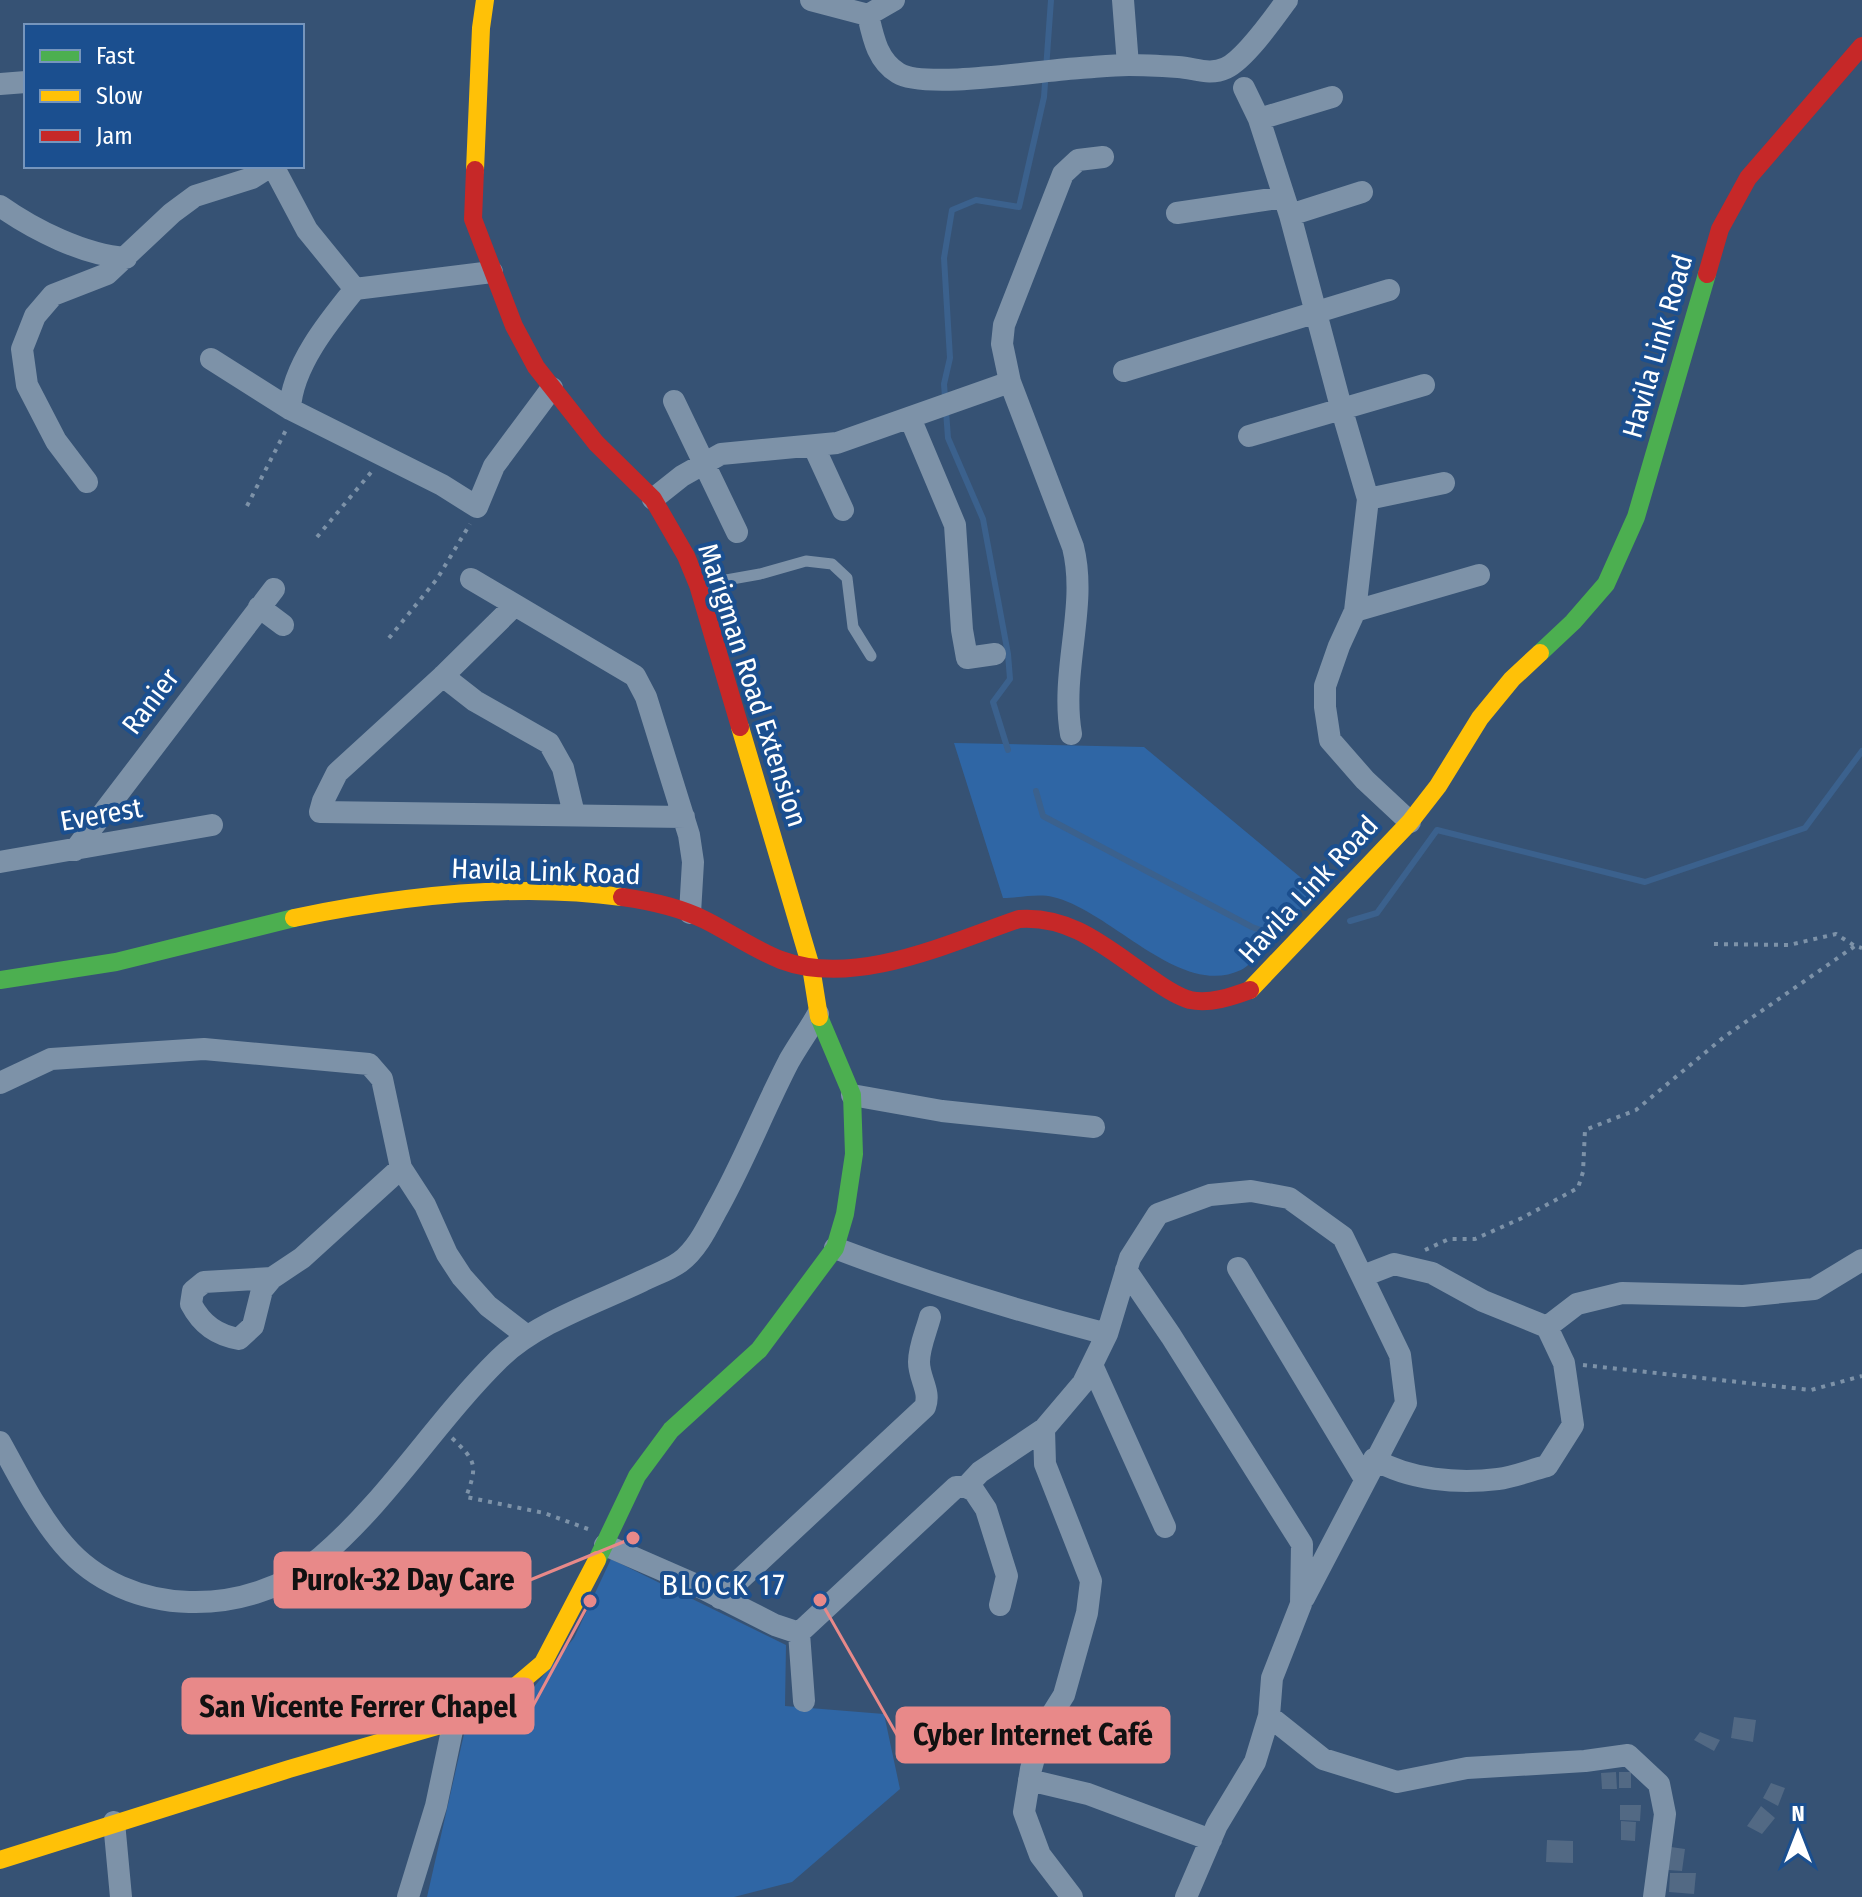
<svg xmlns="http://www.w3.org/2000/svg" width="1862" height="1897" viewBox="0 0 1862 1897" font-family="'Fira Sans Condensed',sans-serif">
  <rect width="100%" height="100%" fill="#365274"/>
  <!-- green -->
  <path fill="#2f66a5" d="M 954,743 L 1144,747 L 1317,891 C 1302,907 1256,963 1241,970 C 1180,999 1112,911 1053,897 C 1038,893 1018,898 1003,898 Z
    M 611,1559 L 786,1645 L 785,1706 L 884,1714 L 900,1789 L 792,1882 L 734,1897 L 427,1897 L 464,1734 L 516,1709 L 574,1638 Z"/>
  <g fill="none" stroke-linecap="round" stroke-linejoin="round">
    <!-- stream -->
    <path stroke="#3b618d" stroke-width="6" d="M 1008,750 L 993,702 L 1010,679 L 1008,654 L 983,519 L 948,438 L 944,384 L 950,358 L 944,258 L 952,210 L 976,200 L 1019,207 L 1044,97 L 1051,0
      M 1036,791 L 1043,816 L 1252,927 L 1274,935
      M 1350,921 L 1377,913 L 1437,830 L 1645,882 L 1805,828 L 1862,751"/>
  </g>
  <!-- building -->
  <path fill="#526984" d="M 1734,1717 L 1756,1720 L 1753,1742 L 1731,1738 Z
    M 1700,1732 L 1720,1740 L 1714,1751 L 1694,1740 Z
    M 1616,1772 L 1617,1789 L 1602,1789 L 1601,1773 Z
    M 1619,1772 L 1631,1772 L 1631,1788 L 1619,1788 Z
    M 1771,1783 L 1785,1788 L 1778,1806 L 1763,1798 Z
    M 1620,1805 L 1641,1805 L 1640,1821 L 1620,1820 Z
    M 1761,1806 L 1775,1818 L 1762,1834 L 1747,1826 Z
    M 1621,1821 L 1636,1822 L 1635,1841 L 1621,1840 Z
    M 1547,1840 L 1573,1841 L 1573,1863 L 1546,1862 Z
    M 1671,1847 L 1685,1849 L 1682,1871 L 1668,1870 Z
    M 1670,1873 L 1696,1873 L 1694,1894 L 1669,1892 Z"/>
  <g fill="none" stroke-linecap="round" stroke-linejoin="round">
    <!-- path -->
    <path stroke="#7d92a8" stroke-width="4" stroke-dasharray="4 6" stroke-linecap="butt" d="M 247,506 L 287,428
      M 317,537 L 373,470
      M 389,638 L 437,579 L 470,524
      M 1714,944 L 1789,945 L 1836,934 L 1855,946 L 1862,948
      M 1425,1250 L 1449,1239 L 1475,1239 L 1522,1218 L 1578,1188 L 1583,1172 L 1585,1130 L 1636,1110 L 1724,1037 L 1855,946
      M 1583,1365 L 1811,1390 L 1862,1376
      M 452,1438 C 476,1461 478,1465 466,1497 L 544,1513 L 588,1529"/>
    <!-- lane -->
    <path stroke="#7d92a8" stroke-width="11" d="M 698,585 L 760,574 L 806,561 L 832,564 L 847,578 L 853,627 L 871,656"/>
    <!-- street -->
    <path stroke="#7d92a8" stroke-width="22" d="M 811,0 L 868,15 L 894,0
      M 1123,0 L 1128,65
      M 868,15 C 873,37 877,60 898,73 C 925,90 1043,70 1080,68 C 1096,67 1113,65 1129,65 C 1145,65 1162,66 1178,67 C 1195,68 1209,76 1226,68 C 1245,59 1274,18 1287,0
      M 0,84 L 26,82
      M 1244,88 L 1259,119 L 1290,215 L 1341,407 L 1368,499 L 1355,611 L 1339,646 L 1325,686 L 1325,707 L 1330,740 L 1365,780 L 1410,822
      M 1259,119 L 1332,97
      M 273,166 L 307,230 L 355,289
      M 0,206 C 34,230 84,255 126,258
      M 1177,213 L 1284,197
      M 1290,215 L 1362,192
      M 211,359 L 290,409 L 442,485 L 477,507 L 494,466 L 552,388
      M 1124,371 L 1389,290
      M 674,401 L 737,532
      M 290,409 C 292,366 329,321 355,289 L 492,272
      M 910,418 L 955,525 L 962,630 L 967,658 L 995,654
      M 1249,436 L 1424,385
      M 814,447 L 843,510
      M 87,482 L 56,441 L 27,385 L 22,349 L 35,316 L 53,295 L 107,274 L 172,213 L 195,196 L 252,178 L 271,166
      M 653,499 L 682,476 L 721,454 L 837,443 L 1010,382
      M 1368,499 L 1444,483
      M 471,579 L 635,676 L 646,697 L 689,835 L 693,862 L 690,913
      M 515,605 L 443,676 L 337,773 L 323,801 L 320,812 L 684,817
      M 259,607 L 283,625
      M 1355,611 L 1479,575
      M 443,676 L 475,701 L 549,743 L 563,768 L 574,814
      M 1071,734 C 1060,671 1088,606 1073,547 L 1010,382 L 1002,344 L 1004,325 L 1063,174 L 1078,160 L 1103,157
      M 75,850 L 274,589
      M 0,862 L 212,825
      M 0,1083 L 51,1059 L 204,1049 L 369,1064 L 382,1079 L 401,1168 L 425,1205 L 447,1254 L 462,1277 L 488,1306 L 527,1336
      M 852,1095 L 942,1111 L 1094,1127
      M 835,1248 C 924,1282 1014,1310 1107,1334 L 1130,1258 L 1158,1214 L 1210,1195 L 1251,1191 L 1289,1198 L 1343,1237 L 1400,1355 L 1406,1403 L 1304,1598
      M 1238,1268 L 1365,1479
      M 1126,1270 L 1171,1336 L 1302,1544 L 1301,1604 L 1272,1678 L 1269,1716 L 1323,1759 L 1397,1782 L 1467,1768 L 1585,1761 L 1628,1755 L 1659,1784 L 1665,1814 L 1654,1897
      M 1363,1276 L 1394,1264 L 1432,1273 L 1483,1301 L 1547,1327
      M 272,1278 L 262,1290 L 253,1326 L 239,1339 C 217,1335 202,1325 191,1304 L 193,1291 L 204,1282 L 272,1278 L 302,1258 L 401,1168
      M 1092,1365 L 1165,1527
      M 0,1442 C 19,1476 38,1515 64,1545 C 127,1619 249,1619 321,1557 C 389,1499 436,1421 499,1359 C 535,1323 596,1303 642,1281 C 654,1275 669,1270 680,1262 C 696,1250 706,1230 715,1213 C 743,1164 763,1111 789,1061 C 798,1045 809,1030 818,1014
      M 1374,1459 C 1409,1480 1458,1484 1498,1479 C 1514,1477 1531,1470 1547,1466 L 1573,1425 L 1564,1363 L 1547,1327 L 1577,1304 L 1622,1293 L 1743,1296 L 1814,1289 L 1862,1260
      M 966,1487 L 980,1472 L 1044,1429
      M 605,1545 L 692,1583 L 775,1625 L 799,1633 L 804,1701
      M 720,1598 L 925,1407 C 931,1391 919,1379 919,1362 C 919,1347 926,1332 930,1317
      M 799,1633 L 956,1487 L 966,1487 L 974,1491 L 986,1509 L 1007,1576 L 1000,1605
      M 1029,1780 L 1088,1794 L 1211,1840
      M 114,1822 L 121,1897
      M 408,1897 L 436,1806 L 454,1721
      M 1072,1897 L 1040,1855 L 1024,1812 L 1031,1769 L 1042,1730 L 1064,1695 L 1087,1613 L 1091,1581 L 1045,1464 L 1044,1429 L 1083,1383 L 1107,1334
      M 1186,1897 L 1217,1825 L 1255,1762 L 1269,1716"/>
    <!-- fast -->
    <path stroke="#4caf50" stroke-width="18" d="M 1540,653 L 1573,622 L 1606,584 L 1636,517 L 1707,274
      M 0,980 L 116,962 L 294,918
      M 597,1560 L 637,1476 L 671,1430 L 759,1350 L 835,1248 L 845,1214 L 854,1154 L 852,1095 L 819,1017"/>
    <!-- slow -->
    <path stroke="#ffc107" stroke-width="18" d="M 475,170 L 481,28 L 485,0
      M 740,727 L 811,967 L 819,1017
      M 294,918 C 400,896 515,882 622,897
      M 1250,990 L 1410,822 L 1438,786 L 1480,718 L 1512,679 L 1540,653
      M 0,1860 L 289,1769 L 454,1721 L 496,1703 L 543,1663 L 597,1560"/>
    <!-- jam -->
    <path stroke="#c62828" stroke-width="18" d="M 475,170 L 473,219 L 514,326 L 536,367 L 596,443 L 653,499 L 686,556 L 698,585 L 740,727
      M 1707,274 L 1720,229 L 1748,178 L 1862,46
      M 622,897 C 651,901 679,907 705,920 C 731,933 755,950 781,960 C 855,988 949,943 1019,919 C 1073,915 1110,951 1152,979 C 1163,987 1176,996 1190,1000 C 1210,1004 1231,997 1250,990"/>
  </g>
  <g text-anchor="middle" stroke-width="8" stroke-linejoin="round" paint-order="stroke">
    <!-- street labels -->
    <g font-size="28" fill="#fff" stroke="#1b4f8f">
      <text transform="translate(1657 346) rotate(-74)" y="10">Havila Link Road</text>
      <text transform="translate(753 685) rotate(72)" y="10">Marigman Road Extension</text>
      <text transform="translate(150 701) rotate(-53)" y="10">Ranier</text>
      <text transform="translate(101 814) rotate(-10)" y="10">Everest</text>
      <text transform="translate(546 871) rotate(2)" y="10">Havila Link Road</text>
      <text transform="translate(1308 889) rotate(-47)" y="10">Havila Link Road</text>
    </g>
    <!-- neighbourhood labels -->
    <g font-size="30" letter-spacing="2" fill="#fff" stroke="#1b4f8f">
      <text x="724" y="1595">BLOCK 17</text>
    </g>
  </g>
  <!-- callouts -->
  <path fill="none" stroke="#e88989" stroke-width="3" d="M633 1538L530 1580M590 1601L533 1706M820 1600L897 1735"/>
  <g fill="#e88989" stroke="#1b4f8f" stroke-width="3">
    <circle cx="633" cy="1538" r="8"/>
    <circle cx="590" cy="1601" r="8"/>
    <circle cx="820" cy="1600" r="8"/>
  </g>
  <g fill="#e88989" stroke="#e88989" stroke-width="3">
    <rect x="275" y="1553" width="255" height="54" rx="8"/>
    <rect x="183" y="1679" width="350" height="54" rx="8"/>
    <rect x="897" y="1708" width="272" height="54" rx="8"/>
  </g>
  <g font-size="30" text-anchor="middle" font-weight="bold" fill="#111">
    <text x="403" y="1590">Purok-32 Day Care</text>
    <text x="358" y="1717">San Vicente Ferrer Chapel</text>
    <text x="1033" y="1745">Cyber Internet Café</text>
  </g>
  <!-- legend -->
  <rect x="24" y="24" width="280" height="144" fill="#1b4f8f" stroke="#7695bc" stroke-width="2"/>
  <rect x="40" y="50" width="40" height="12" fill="#4caf50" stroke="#7695bc" stroke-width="2"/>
  <text x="96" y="64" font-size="24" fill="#ffffff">Fast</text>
  <rect x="40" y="90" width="40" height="12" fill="#ffc107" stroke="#7695bc" stroke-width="2"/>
  <text x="96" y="104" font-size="24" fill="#ffffff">Slow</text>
  <rect x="40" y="130" width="40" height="12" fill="#c62828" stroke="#7695bc" stroke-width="2"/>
  <text x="96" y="144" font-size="24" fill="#ffffff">Jam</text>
  <!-- north arrow -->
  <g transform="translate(1798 1833)" stroke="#1b4f8f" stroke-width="6" paint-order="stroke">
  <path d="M0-6L14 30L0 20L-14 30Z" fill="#ffffff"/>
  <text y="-12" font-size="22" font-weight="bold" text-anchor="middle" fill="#ffffff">N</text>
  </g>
</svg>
